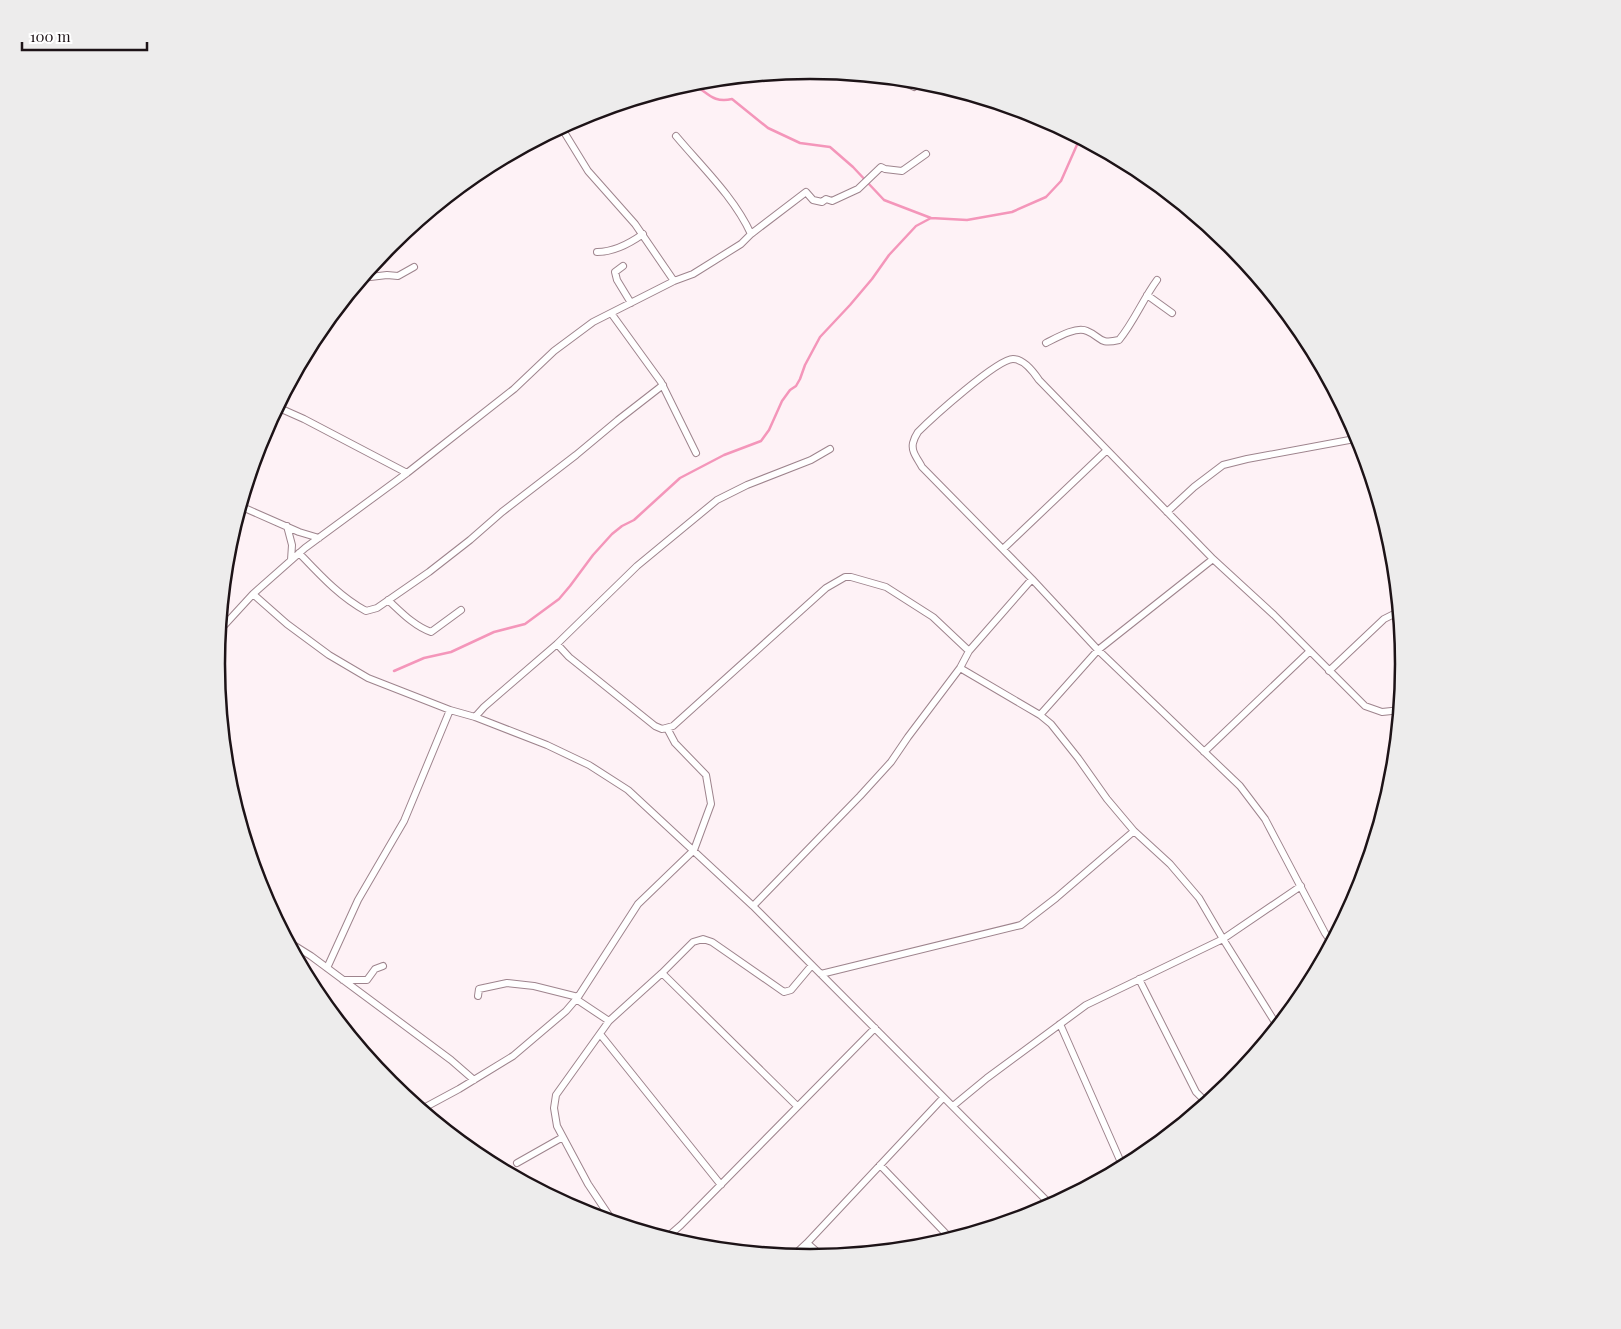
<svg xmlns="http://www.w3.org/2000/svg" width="1621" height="1329" viewBox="0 0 1621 1329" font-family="'Playfair Display',serif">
  <rect width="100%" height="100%" fill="#fef2f6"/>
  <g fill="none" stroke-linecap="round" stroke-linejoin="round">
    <!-- stream -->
    <path stroke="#f496ba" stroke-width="2.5" d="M 690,83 C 707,90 711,104 732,99 L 768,128 L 800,143 L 830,147 L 853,167 L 884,200 L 931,218 L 967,220 L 1012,212 L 1046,197 L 1061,181 L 1080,138
      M 394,671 L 424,658 L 451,652 L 494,632 L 525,624 L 559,599 L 570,586 L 593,555 L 612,534 L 622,526 L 634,520 L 680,478 L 724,455 L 761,441 L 769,430 L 782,401 L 790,390 L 796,386 L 800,379 L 805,365 L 820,337 L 850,305 L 872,279 L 889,255 L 916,226 L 931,218"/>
    <!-- river -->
    <path stroke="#f496ba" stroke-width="15" d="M 1140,170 L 1144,173"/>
    <defs>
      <path id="street" d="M 897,79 L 914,87
        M 561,127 L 588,171 L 635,224 L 674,281
        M 676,136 C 702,167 734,197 751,234
        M 597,252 C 614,252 629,244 643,234
        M 623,266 L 615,272 L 617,280 L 631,303
        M 362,278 L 387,275 L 398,276 L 414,267
        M 1147,295 L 1172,313
        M 611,313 L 661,382 L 696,453
        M 1046,343 C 1056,338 1076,326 1087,331 C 1102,337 1098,345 1119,340 C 1134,322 1143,299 1157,280
        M 277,407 L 304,419 L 407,473
        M 240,506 L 299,532 L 319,538
        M 1167,512 L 1194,487 L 1223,465 L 1247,459 L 1360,438
        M 287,526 L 292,545 L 291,560
        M 1003,549 L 1107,450
        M 299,553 C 320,575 340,597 366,611 L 377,608 L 429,572 L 470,540 L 502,512 L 576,455 L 618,420 L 663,385
        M 253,594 L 287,624 L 329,655 L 368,678 L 450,710 L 475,717 L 547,745 L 589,765 L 628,790 L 753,906 L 1052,1206
        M 388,600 C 401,612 414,626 431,632 L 461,610
        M 219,631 L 253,594 L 305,548 L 407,473 L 514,389 L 554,351 L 593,322 L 674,281 L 693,274 L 741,244 L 751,234 L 806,192 L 813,200 L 822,202 L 826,199 L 832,201 L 858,189 L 881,167 L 885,169 L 902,171 L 926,154
        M 557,644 L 569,657 L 655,726 L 662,729 L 673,726 L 826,588 L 845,577 L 851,577 L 886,587 L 933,617 L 969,651 L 1032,579
        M 960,668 L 1040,715 L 1051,724 L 1078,758 L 1107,799 L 1134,831 L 1170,864 L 1199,898 L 1223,939 L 1278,1027
        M 1329,671 L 1384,619 L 1400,611
        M 1040,715 L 1098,650 L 1213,559
        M 475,717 L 484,707 L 557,644 L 637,566 L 717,500 L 747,485 L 811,460 L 830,449
        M 1204,752 L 1310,651
        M 753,906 L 860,796 L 891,762 L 908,737 L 960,668 L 969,651
        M 287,941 L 311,956 L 451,1060 L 474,1080
        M 1332,943 L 1325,933 L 1265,819 L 1240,786 L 1098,650 L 1032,579 L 922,467 C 918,459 911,452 913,443 C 914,439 916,435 918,432 C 931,419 997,359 1013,359 C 1024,359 1033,371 1039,380 L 1213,559 L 1274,615 L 1365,706 L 1382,712 L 1401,710
        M 327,968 L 358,900 L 404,821 L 450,710
        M 662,973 L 797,1106
        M 821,974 L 1021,925 L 1056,898 L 1134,831
        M 1139,979 L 1196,1092 L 1202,1098 L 1211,1101
        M 343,980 L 367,980 L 375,969 L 383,966
        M 478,996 L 479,989 L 507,983 L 534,986 L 578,997
        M 576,999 L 609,1021
        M 1275,1023 L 1288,1015
        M 1060,1024 L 1123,1167 L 1125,1167
        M 600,1034 L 721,1185
        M 953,1106 L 987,1078 L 1086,1005 L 1223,939 L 1301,886
        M 420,1110 L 459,1089 L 513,1056 L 566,1011 L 578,997 L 638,904 L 694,850 L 711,804 L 706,775 L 675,743 L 667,728
        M 517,1163 L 563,1137
        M 880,1165 L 952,1240
        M 614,1223 L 588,1184 L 557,1126 L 554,1108 L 556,1095 L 609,1021 L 662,973 L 693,942 L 703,939 L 712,942 L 784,992 L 791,990 L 812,965
        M 665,1239 L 681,1225 L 875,1028
        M 807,1243 L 824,1258
        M 792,1257 L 807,1243 L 943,1098"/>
    </defs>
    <!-- street casing -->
    <use href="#street" stroke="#9e848d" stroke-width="8"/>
    <!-- street -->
    <use href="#street" stroke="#fff" stroke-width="6"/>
  </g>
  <!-- crop -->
  <path d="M0 0H1621V1329H0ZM225 664a585 585 0 1 1 1170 0a585 585 0 1 1-1170 0Z" fill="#edecec" fill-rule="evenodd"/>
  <path fill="none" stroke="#1d1317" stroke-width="2.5" d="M225 664a585 585 0 1 1 1170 0a585 585 0 1 1-1170 0Z"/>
  <!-- scale -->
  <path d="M22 42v8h125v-8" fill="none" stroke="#1d1317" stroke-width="2.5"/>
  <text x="30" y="42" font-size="15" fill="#1d1317" stroke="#ffffff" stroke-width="4" paint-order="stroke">100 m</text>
</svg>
